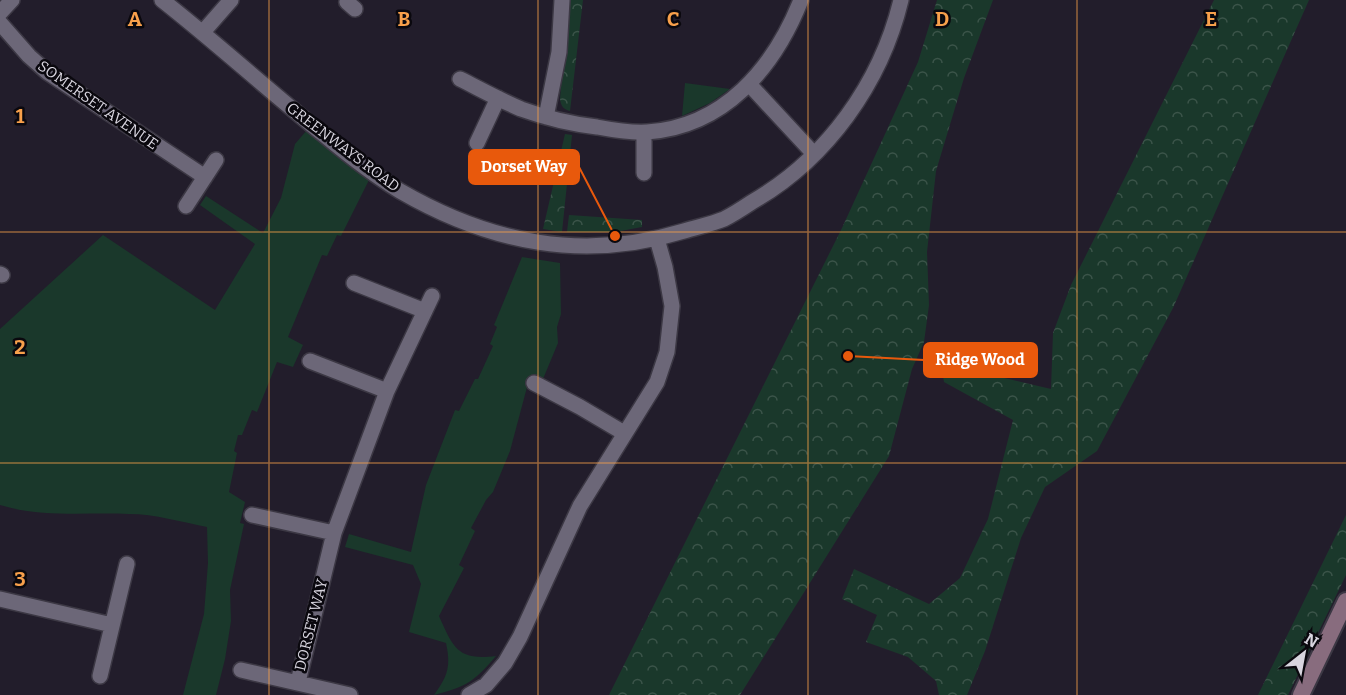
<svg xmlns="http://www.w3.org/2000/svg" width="1346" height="695" viewBox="0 0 1346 695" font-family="Bitter,serif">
  <defs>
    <pattern id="forest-crowns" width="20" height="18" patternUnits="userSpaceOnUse" patternTransform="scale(1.5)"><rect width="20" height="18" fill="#1a382b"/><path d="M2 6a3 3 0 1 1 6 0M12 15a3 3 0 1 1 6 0" fill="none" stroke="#3b5449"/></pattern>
  </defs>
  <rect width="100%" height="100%" fill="#221d2b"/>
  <!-- grass -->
  <path fill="#1a382b" d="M 685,83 L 730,89 L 710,103 L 682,116 Z
    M 307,130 L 345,162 L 370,178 L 341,236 L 337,235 L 327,256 L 322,255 L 288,337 L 303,345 L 293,367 L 277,362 L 257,412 L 252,410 L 242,435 L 238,435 L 234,451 L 237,453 L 229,492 L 245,502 L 240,523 L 244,524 L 230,590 L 231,621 L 225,659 L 216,695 L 183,695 L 204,614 L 208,563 L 207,527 C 181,522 155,514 129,514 C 86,512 42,518 0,505 L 0,329 L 103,235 L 215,310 L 255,244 L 200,205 L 206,196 L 263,233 L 281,198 L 295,144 Z
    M 522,257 L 560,263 L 561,314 L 557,327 L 558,343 L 543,379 L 530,376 L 510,451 L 493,492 L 486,500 L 471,528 L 475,531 L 459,565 L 464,568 L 439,616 C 453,647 457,661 496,656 C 475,681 466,687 434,695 C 448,676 451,666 446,643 L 409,632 L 421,584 L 413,565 L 345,547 L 349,534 L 411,552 L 426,485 L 455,410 L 459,411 L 475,379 L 478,379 L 493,346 L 490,344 L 497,327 L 494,325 Z"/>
  <!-- forest -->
  <path fill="url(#forest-crowns)" d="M 568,0 L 583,0 L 570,111 C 563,109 561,106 560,99 Z
    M 937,0 L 993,0 L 964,78 L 936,171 L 927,252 L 929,305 L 924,342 L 912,369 L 889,456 L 740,695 L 609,695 L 842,228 L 918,62 Z
    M 1214,0 L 1309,0 L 1173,308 L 1097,451 L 1045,487 L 1021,538 L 985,651 L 967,695 L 939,695 L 936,681 L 908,657 L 866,642 L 877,615 L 842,599 L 854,569 L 929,604 L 960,578 L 988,519 L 1013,420 L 944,382 L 941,363 L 1051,389 L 1053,333 L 1071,285 Z
    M 565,134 L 572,135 L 562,232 L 543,229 Z
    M 569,215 L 642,220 L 642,227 L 615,232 L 567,232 Z
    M 1346,515 L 1346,575 L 1288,695 L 1258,695 Z"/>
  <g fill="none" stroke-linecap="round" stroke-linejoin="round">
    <defs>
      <path id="minor" d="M 162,0 C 218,44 269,91 324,135 C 348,155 373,175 400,191 C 490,243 583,262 684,231 C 697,227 712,224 724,219 C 734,214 743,208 752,202 C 827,159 881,83 901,0
        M 348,0 L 347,2 L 355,9
        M 0,13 L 12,0
        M 0,23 L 29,56 L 47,72 L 205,177
        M 203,32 L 231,0
        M 460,79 C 480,89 500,100 521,109 C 546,118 571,124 597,127 C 613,130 631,133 647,132 C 724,127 774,68 801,0
        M 749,84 L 814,154
        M 546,117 L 559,52 L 562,0
        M 477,143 L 498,98
        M 644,173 L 644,133
        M 186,206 L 216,160
        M 0,274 L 2,275
        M 354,283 L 425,311
        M 310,361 L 387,391
        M 534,383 L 580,407 L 624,433
        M 252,515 L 334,533
        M 0,599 L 112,625
        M 241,670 L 350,695
        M 100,676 L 127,564
        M 298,682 L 334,533 L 387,391 L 432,296
        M 469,695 L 486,685 L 505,663 L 520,637 L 580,506 L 657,382 L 667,352 L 672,306 L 665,267 L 657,239"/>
      <path id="secondary" d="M 1301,695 L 1346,601"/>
    </defs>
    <!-- minor casing -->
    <use href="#minor" stroke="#3c3844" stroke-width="18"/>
    <!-- secondary casing -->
    <use href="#secondary" stroke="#3c3844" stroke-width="20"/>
    <!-- minor -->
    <use href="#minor" stroke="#6c6778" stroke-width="15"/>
    <!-- secondary -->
    <use href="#secondary" stroke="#886c7e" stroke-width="16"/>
  </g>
  <!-- grid -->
  <path fill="none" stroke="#f8a04b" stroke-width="1.5" stroke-opacity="0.55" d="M 269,0 L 269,695M 538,0 L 538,695M 808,0 L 808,695M 1077,0 L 1077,695M 0,232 L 1346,232M 0,463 L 1346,463"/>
  <g text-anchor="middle" stroke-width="5" stroke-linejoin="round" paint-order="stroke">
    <!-- street labels -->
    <g font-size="15" fill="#d8d5df" stroke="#0a080e">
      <text transform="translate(98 105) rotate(35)" y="5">SOMERSET AVENUE</text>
      <text transform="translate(343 147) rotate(37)" y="5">GREENWAYS ROAD</text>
      <text transform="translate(311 625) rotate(-76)" y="5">DORSET WAY</text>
    </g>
  </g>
  <g font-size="20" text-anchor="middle" font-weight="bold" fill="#f8a04b" stroke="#0a080e" stroke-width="5" stroke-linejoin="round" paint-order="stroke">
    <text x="135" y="26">A</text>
    <text x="404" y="26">B</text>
    <text x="673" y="26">C</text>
    <text x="942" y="26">D</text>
    <text x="1211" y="26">E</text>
    <text x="20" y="123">1</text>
    <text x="20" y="354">2</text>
    <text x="20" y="586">3</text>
  </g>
  <!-- callouts -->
  <path fill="none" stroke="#e8590c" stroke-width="2" d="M615 236L579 167M848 356L924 360"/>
  <g fill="#e8590c" stroke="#0a080e" stroke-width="2">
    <circle cx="615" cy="236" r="6"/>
    <circle cx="848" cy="356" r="6"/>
  </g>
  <g fill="#e8590c" stroke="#e8590c" stroke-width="2">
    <rect x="469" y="150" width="110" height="34" rx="6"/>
    <rect x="924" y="343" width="113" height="34" rx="6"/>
  </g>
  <g font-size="16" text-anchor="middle" font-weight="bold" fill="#fff">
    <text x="524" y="172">Dorset Way</text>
    <text x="980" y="365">Ridge Wood</text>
  </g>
  <!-- north arrow -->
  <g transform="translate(1304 653) rotate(31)" stroke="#0a080e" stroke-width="4.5" paint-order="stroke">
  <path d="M0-4.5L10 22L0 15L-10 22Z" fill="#d8d5df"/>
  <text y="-9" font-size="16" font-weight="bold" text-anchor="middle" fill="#d8d5df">N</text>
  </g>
</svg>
